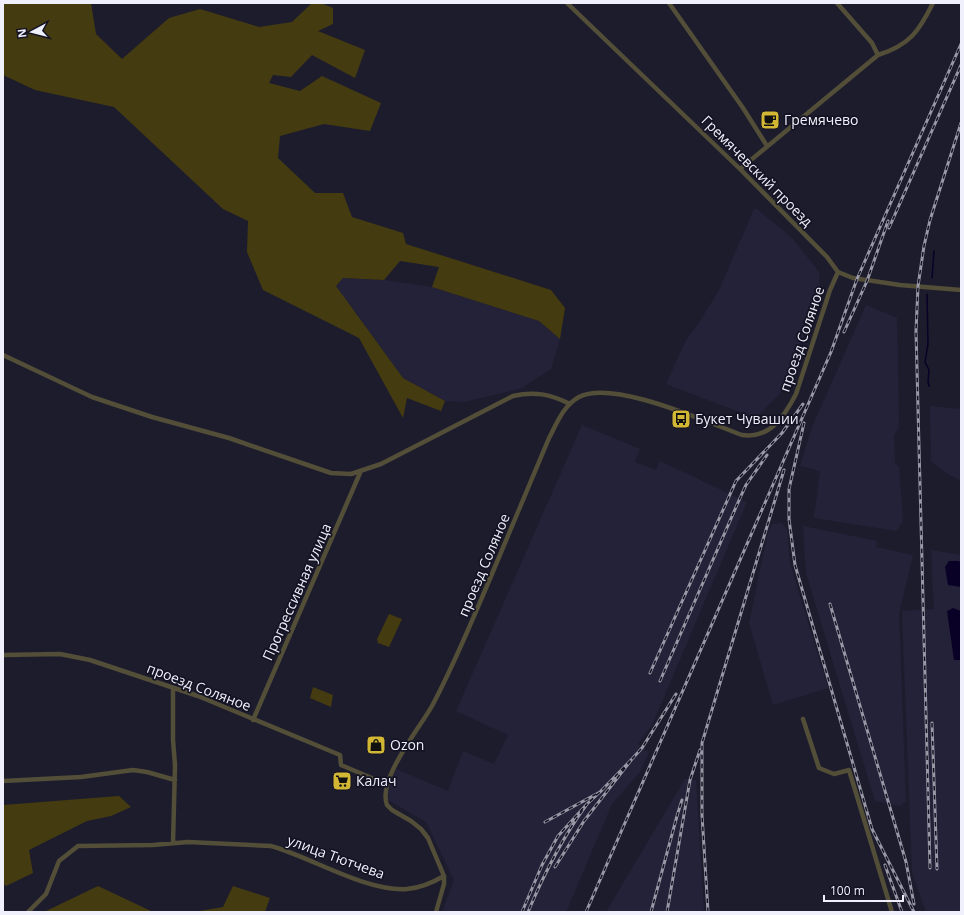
<svg xmlns="http://www.w3.org/2000/svg" width="964" height="915" viewBox="0 0 964 915" font-family="'Open Sans',sans-serif">
  <rect width="100%" height="100%" fill="#1d1c2d"/>
  <!-- built -->
  <path fill="#242239" d="M 754,209 L 757,209 L 792,238 L 819,272 L 820,297 L 779,395 L 755,418 L 666,384 L 686,340 L 697,326 L 719,290 Z
    M 343,278 L 384,280 L 432,287 L 539,321 L 560,339 L 551,369 L 522,388 L 464,402 L 445,401 L 403,378 L 336,286 Z
    M 866,305 L 897,318 L 899,427 L 894,435 L 895,463 L 899,467 L 903,520 L 897,531 L 814,518 L 820,471 L 800,466 L 812,427 Z
    M 930,406 L 961,409 L 961,481 L 946,473 L 931,461 Z
    M 582,425 L 640,449 L 635,462 L 656,470 L 660,461 L 747,502 L 652,725 L 638,744 L 649,752 L 640,772 L 612,804 L 566,912 L 442,912 L 454,880 L 426,822 L 388,800 L 389,786 L 396,769 L 448,791 L 463,751 L 494,764 L 508,735 L 456,711 Z
    M 782,523 L 787,530 L 790,563 L 828,688 L 773,705 L 749,623 L 768,532 L 772,524 Z
    M 803,526 L 877,541 L 876,547 L 913,555 L 899,614 L 906,801 L 900,806 L 875,801 L 806,573 Z
    M 931,550 L 961,555 L 961,912 L 926,912 L 912,873 L 902,611 L 934,609 Z
    M 685,779 L 696,780 L 704,912 L 606,912 Z"/>
  <!-- green -->
  <path fill="#453b10" d="M 3,3 L 91,3 L 96,34 L 122,59 L 169,18 L 200,9 L 259,27 L 292,22 L 312,3 L 321,3 L 333,8 L 333,24 L 318,31 L 365,50 L 355,78 L 312,55 L 291,77 L 273,75 L 269,83 L 300,91 L 322,76 L 381,103 L 370,131 L 324,124 L 280,136 L 278,158 L 315,193 L 343,193 L 352,217 L 403,233 L 406,244 L 551,290 L 565,308 L 560,339 L 539,321 L 432,287 L 439,267 L 400,261 L 384,280 L 343,278 L 336,286 L 403,378 L 445,401 L 441,411 L 407,398 L 403,418 L 359,338 L 263,290 L 247,252 L 248,221 L 223,209 L 114,107 L 35,90 L 3,75 Z
    M 389,614 L 402,619 L 389,647 L 378,643 L 377,639 Z
    M 313,687 L 333,695 L 331,707 L 310,698 Z
    M 119,796 L 131,807 L 111,816 L 87,821 L 29,850 L 33,873 L 6,886 L 3,883 L 3,805 Z
    M 98,886 L 153,912 L 44,912 Z
    M 233,886 L 270,898 L 265,912 L 194,912 L 223,907 Z"/>
  <!-- water -->
  <path fill="#090126" d="M 949,561 L 959,561 L 961,563 L 961,587 L 948,585 L 945,567 Z
    M 953,608 L 961,611 L 961,660 L 954,660 L 947,611 Z"/>
  <g fill="none" stroke-linecap="round" stroke-linejoin="round">
    <!-- stream -->
    <path stroke="#090126" stroke-width="1.5" d="M 932,278 L 934,251
      M 927,294 L 928,344 L 925,362 L 929,370 L 928,382 L 929,386"/>
    <!-- minor -->
    <path stroke="#534e38" stroke-width="4.5" d="M 567,3 L 740,169 L 827,257 L 838,272 L 853,278 L 900,285 L 961,290
      M 669,3 L 743,108 L 767,146
      M 837,3 L 872,43 L 878,55
      M 740,169 L 878,55 C 910,45 919,31 933,3
      M 3,355 L 92,397 L 152,417 L 229,438 L 331,473 L 351,474 L 381,464 L 513,396 C 534,391 550,394 570,404
      M 3,655 L 60,654 L 90,660 L 198,696 L 340,755 L 341,765 L 386,784
      M 803,719 L 819,768 L 834,774 L 849,770 L 892,912
      M 253,720 L 360,473
      M 3,781 L 81,777 L 133,770 L 147,772 L 175,780
      M 173,843 L 175,765 L 173,740 L 173,688
      M 28,912 L 46,894 L 59,861 L 78,846 L 153,845 L 188,842 L 271,846 C 311,857 366,892 407,889 C 421,888 432,883 444,876
      M 436,912 L 444,884 L 444,876 L 428,838 L 421,829 L 411,821 L 392,810 L 387,805 C 377,780 419,729 432,706 C 454,665 471,623 489,581 C 509,533 529,486 549,438 C 557,423 563,406 579,397 C 613,379 706,422 742,435 C 770,439 784,417 796,394 L 830,290 L 838,272"/>
    <defs>
      <path id="rail" d="M 889,228 L 961,65
        M 844,332 L 867,281 L 888,221
        M 804,423 L 789,489 L 789,519 L 795,565 L 872,829 L 914,912
        M 830,604 L 906,862 L 914,904
        M 650,673 L 736,481 L 782,433 L 803,404
        M 660,681 L 740,498 L 746,485 L 767,455
        M 932,723 L 937,869
        M 632,759 L 642,748 L 676,694
        M 545,822 L 600,792 L 587,804
        M 885,865 L 902,912
        M 555,867 L 584,821 L 632,759 L 600,792
        M 930,868 L 916,331 L 918,286 L 924,246 L 930,220 L 961,123
        M 522,912 L 542,865 L 558,836 L 587,804 C 562,838 544,874 528,912
        M 586,912 L 831,352 L 857,279 L 961,44
        M 651,912 L 677,816 L 682,800
        M 667,912 L 690,780 L 700,750
        M 708,912 L 702,815 L 702,743 L 784,470"/>
    </defs>
    <!-- rail casing -->
    <use href="#rail" stroke="#9898a6" stroke-width="3"/>
    <!-- rail -->
    <use href="#rail" stroke="#141323" stroke-width="1.5" stroke-dasharray="4.5" stroke-linecap="butt"/>
  </g>
  <!-- icons -->
  <defs>
    <symbol id="cafe-square" viewBox="-11 -11 22 22"><rect x="-9" y="-9" width="18" height="18" rx="4" fill="#d2b735" stroke="#141323"/><path d="M-5.5-4.5H6V0H3Q3 3.5 0 3.5H-2.5Q-5.5 3.5-5.5 0ZM3-3.2v2h1.7v-2ZM-6 4.5H4V6H-6Z" fill="#111"/></symbol>
    <symbol id="bus-square" viewBox="-11 -11 22 22"><rect x="-9" y="-9" width="18" height="18" rx="4" fill="#d2b735" stroke="#141323"/><path d="M-5-6H5V4H4V6H2V4H-2V6H-4V4H-5ZM-3.5-4V0h7V-4ZM-3.5 1.2v1.5H-2V1.2ZM2 1.2v1.5H3.5V1.2Z" fill="#111"/></symbol>
    <symbol id="shop-square" viewBox="-11 -11 22 22"><rect x="-9" y="-9" width="18" height="18" rx="4" fill="#d2b735" stroke="#141323"/><path d="M-5-2.5h2.3a2.7 3.5 0 0 1 5.4 0H5L5.5 6h-11ZM-1.5-2.5h3a1.5 2.3 0 0 0-3 0Z" fill="#111"/></symbol>
    <symbol id="supermarket-square" viewBox="-11 -11 22 22"><rect x="-9" y="-9" width="18" height="18" rx="4" fill="#d2b735" stroke="#141323"/><path d="M-6-5.5h2.5l.6 2H6L4.5 2H-2.5L-4.4-4H-6ZM-1.5 3.2a1.3 1.3 0 1 0 .1 0ZM3 3.2a1.3 1.3 0 1 0 .1 0Z" fill="#111"/></symbol>
  </defs>
  <g fill-rule="evenodd">
    <use href="#cafe-square" x="759" y="109" width="22" height="22"/>
    <use href="#bus-square" x="670" y="408" width="22" height="22"/>
    <use href="#shop-square" x="365" y="734" width="22" height="22"/>
    <use href="#supermarket-square" x="331" y="770" width="22" height="22"/>
  </g>
  <g text-anchor="middle" stroke-width="3.5" stroke-linejoin="round" paint-order="stroke">
    <!-- poi labels -->
    <g font-size="14" fill="#f0f0fc" stroke="#141323" text-anchor="start">
      <text x="784" y="125">Гремячево</text>
      <text x="695" y="424">Букет Чувашии</text>
      <text x="390" y="750">Ozon</text>
      <text x="356" y="786">Калач</text>
    </g>
    <!-- street labels -->
    <g font-size="14" fill="#f0f0fc" stroke="#141323">
      <text transform="translate(757 171) rotate(45)" y="5">Гремячевский проезд</text>
      <text transform="translate(802 339) rotate(-71)" y="5">проезд Соляное</text>
      <text transform="translate(484 565) rotate(-67)" y="5">проезд Соляное</text>
      <text transform="translate(297 592) rotate(-66)" y="5">Прогрессивная улица</text>
      <text transform="translate(199 687) rotate(21)" y="5">проезд Соляное</text>
      <text transform="translate(336 857) rotate(20)" y="5">улица Тютчева</text>
    </g>
  </g>
  <!-- border -->
  <rect width="964" height="915" fill="none" stroke="#f0f0fc" stroke-width="8"/>
  <!-- north arrow -->
  <g transform="translate(32 32) rotate(263)" stroke="#141323" stroke-width="3" paint-order="stroke">
  <path d="M0-3L7 15L0 10L-7 15Z" fill="#f0f0fc"/>
  <text y="-6" font-size="11" font-weight="bold" text-anchor="middle" fill="#f0f0fc">N</text>
  </g>
  <!-- scale -->
  <path d="M824 895v6h79v-6" fill="none" stroke="#f0f0fc" stroke-width="2"/>
  <text x="830" y="895" font-size="12" fill="#f0f0fc" stroke="#141323" stroke-width="3" paint-order="stroke">100 m</text>
</svg>
